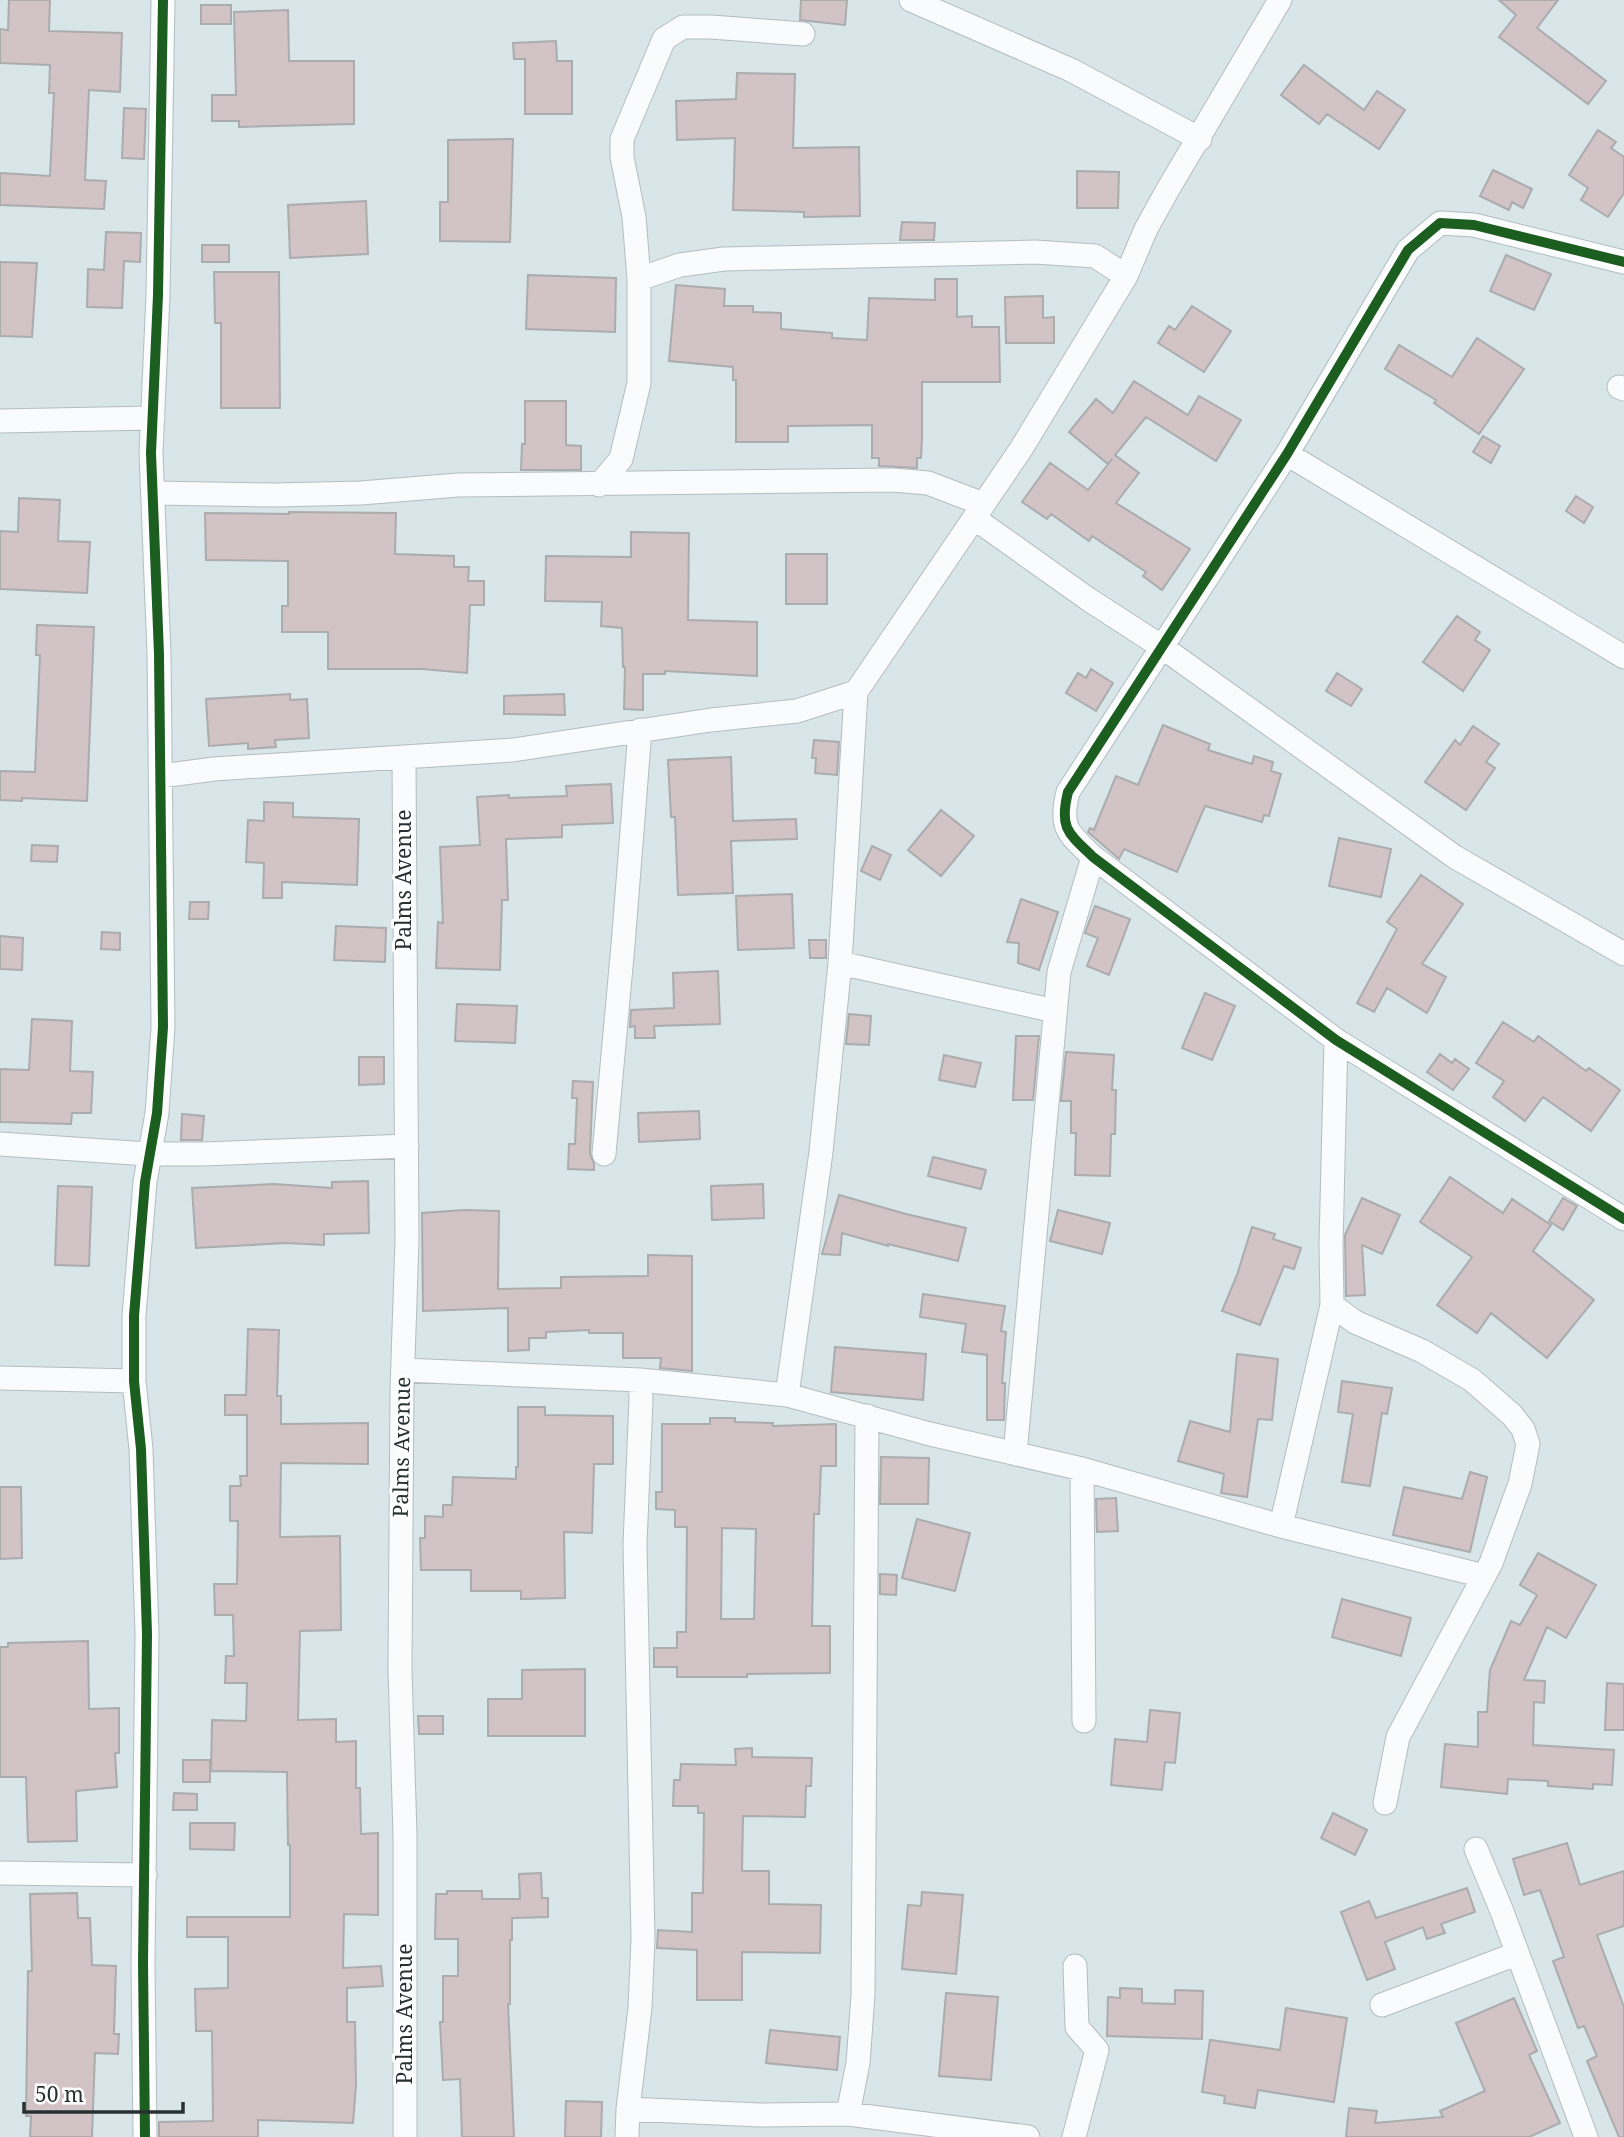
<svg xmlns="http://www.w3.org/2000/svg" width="1624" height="2137" viewBox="0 0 1624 2137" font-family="'Noto Serif',serif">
  <rect width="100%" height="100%" fill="#d8e5e9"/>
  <!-- building -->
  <path fill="#d2c3c6" stroke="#abacae" stroke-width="2" fill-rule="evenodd" d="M 9,0 L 50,0 L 49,31 L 122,33 L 120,92 L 89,90 L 85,180 L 106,181 L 104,209 L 0,205 L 0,173 L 50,176 L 54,93 L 49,93 L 50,65 L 0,63 L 0,29 L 8,30 Z
    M 801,0 L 847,0 L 845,25 L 800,20 Z
    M 1499,0 L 1558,0 L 1537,28 L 1606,81 L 1588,104 L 1499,37 L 1516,15 Z
    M 201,5 L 231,5 L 231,24 L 201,24 Z
    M 288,10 L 289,61 L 354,61 L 354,124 L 239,127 L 239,121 L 212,121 L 212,95 L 236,95 L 234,12 Z
    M 556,41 L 557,61 L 572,61 L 572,114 L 525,114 L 525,59 L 514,59 L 513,43 Z
    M 1304,65 L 1364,110 L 1377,91 L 1405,110 L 1379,149 L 1327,114 L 1319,124 L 1281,95 Z
    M 737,73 L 795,74 L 793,148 L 859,147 L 860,216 L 804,217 L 804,212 L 733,210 L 735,138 L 677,140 L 676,101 L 736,99 Z
    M 124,108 L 146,109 L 144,159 L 122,158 Z
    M 1598,130 L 1616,142 L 1611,148 L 1624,157 L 1624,193 L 1608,217 L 1581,200 L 1588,188 L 1569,175 Z
    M 513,139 L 510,242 L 440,241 L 440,202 L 448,202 L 448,140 Z
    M 1493,170 L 1532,189 L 1523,208 L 1512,202 L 1509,210 L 1480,196 Z
    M 1077,171 L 1119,172 L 1118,208 L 1077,208 Z
    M 366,201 L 368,254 L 290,258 L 288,205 Z
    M 902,222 L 935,223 L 934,240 L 900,240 Z
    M 106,232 L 141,233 L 140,262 L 124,261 L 122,308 L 87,307 L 88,269 L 104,270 Z
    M 202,245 L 229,245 L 229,262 L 202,262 Z
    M 1506,255 L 1551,274 L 1534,310 L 1490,291 Z
    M 0,262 L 37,263 L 32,337 L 0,336 Z
    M 214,272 L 279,272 L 280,408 L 221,408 L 221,323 L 215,323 Z
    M 528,275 L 616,278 L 615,332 L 526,329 Z
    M 935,279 L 957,279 L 957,317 L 972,316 L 972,327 L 999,327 L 1000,382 L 922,382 L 922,438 L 921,458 L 917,458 L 917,468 L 879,466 L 879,458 L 872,458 L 872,425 L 788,426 L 788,442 L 736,442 L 736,380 L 733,380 L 733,367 L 669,361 L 676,285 L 725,289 L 724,306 L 753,306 L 753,312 L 781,313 L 781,329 L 832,333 L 832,338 L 867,340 L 869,298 L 935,300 Z
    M 1043,296 L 1043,318 L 1054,317 L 1054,343 L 1006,343 L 1005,297 Z
    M 1192,306 L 1231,331 L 1204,372 L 1158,343 L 1169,326 L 1175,330 Z
    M 1477,338 L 1524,369 L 1479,434 L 1434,403 L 1436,400 L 1385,369 L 1399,345 L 1452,377 Z
    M 1134,381 L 1188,415 L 1199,396 L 1241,420 L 1216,461 L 1146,417 L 1115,455 L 1139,473 L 1116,503 L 1190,549 L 1162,590 L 1143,576 L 1146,572 L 1092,536 L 1089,541 L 1051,514 L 1047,519 L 1022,502 L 1050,463 L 1088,490 L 1112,459 L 1108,464 L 1069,432 L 1096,399 L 1113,413 Z
    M 525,401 L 566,401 L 566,445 L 581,446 L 581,470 L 521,470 L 522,444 L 525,444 Z
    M 1483,436 L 1500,446 L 1491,463 L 1473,452 Z
    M 1576,496 L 1593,507 L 1584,523 L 1566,511 Z
    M 19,498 L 60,500 L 58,541 L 90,542 L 87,593 L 0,589 L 0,531 L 18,532 Z
    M 289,512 L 396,513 L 395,554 L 454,556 L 454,567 L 469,567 L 468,581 L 484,581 L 484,605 L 470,605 L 467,673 L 422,669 L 328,669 L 328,632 L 282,632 L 282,606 L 288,606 L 288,561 L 206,560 L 205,513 L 289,514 Z
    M 631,532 L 689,533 L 688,620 L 757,622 L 757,676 L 665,671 L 665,674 L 643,674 L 643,710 L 624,709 L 625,667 L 623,667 L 622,628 L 601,626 L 602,602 L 545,601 L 546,556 L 631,557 Z
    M 786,554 L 827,554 L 827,604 L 786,604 Z
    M 1457,616 L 1480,632 L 1475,640 L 1490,650 L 1463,691 L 1423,662 Z
    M 37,625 L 94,627 L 87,801 L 22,798 L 22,801 L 0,800 L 0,771 L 35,772 L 40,655 L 36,655 Z
    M 1091,669 L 1113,683 L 1096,711 L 1066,693 L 1078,673 L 1086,678 Z
    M 1337,673 L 1362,689 L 1351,706 L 1326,691 Z
    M 290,694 L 290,700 L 307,699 L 309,738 L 275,740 L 276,747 L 248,749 L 248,743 L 209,746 L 206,699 Z
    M 564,694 L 565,715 L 504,714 L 504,696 Z
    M 1163,725 L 1210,744 L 1208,750 L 1252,764 L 1254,756 L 1273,762 L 1271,771 L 1281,774 L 1269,816 L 1264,815 L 1262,822 L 1205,806 L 1177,872 L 1124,849 L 1119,859 L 1088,832 L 1090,828 L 1094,830 L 1116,776 L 1138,785 Z
    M 1473,726 L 1499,744 L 1486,762 L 1495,768 L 1466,810 L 1425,782 L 1455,740 L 1460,745 Z
    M 814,740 L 839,742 L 837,775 L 815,773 L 816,758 L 812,758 Z
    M 731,757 L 733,821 L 796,819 L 797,839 L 731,841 L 733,893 L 678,895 L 675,817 L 671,817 L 668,760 Z
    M 611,784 L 613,823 L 562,825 L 562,837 L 506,839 L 508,900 L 502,900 L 500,970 L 436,968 L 438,922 L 443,923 L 440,847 L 480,845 L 477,797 L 509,795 L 509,798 L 567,796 L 566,786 Z
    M 264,802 L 293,803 L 293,817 L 359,819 L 357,885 L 282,882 L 282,898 L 263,898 L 264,863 L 246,862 L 248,820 L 264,821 Z
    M 941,810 L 974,836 L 941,876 L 908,850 Z
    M 1339,838 L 1391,849 L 1381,897 L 1329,886 Z
    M 32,845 L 58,846 L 57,862 L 31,861 Z
    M 872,846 L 891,855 L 880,880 L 861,871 Z
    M 1421,875 L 1463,904 L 1422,964 L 1446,977 L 1427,1013 L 1387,988 L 1374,1012 L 1357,1003 L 1397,929 L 1387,922 Z
    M 792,894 L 794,948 L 738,950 L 736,896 Z
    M 1021,899 L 1058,912 L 1039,970 L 1018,963 L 1019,943 L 1007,942 Z
    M 190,902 L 209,902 L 208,919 L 189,919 Z
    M 1095,906 L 1130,919 L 1109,975 L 1087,966 L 1098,938 L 1085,933 Z
    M 336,926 L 386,928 L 385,962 L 334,960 Z
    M 102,932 L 120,933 L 120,950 L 101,949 Z
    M 0,936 L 23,938 L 22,970 L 0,969 Z
    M 809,940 L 826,940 L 826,958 L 810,958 Z
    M 718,971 L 720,1024 L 654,1026 L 655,1038 L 635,1038 L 635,1026 L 630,1027 L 631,1010 L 674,1008 L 673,973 Z
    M 1205,993 L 1235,1006 L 1212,1060 L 1182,1048 Z
    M 457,1004 L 517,1006 L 515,1043 L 455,1041 Z
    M 849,1014 L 871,1016 L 869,1045 L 846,1044 Z
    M 32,1019 L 72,1021 L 70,1071 L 93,1072 L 91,1113 L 72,1113 L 71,1124 L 0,1122 L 0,1069 L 29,1070 Z
    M 1503,1022 L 1534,1042 L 1538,1036 L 1586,1071 L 1589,1068 L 1620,1090 L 1591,1131 L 1543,1097 L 1525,1121 L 1493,1097 L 1504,1081 L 1476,1063 Z
    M 1016,1036 L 1039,1036 L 1033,1100 L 1013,1100 Z
    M 1066,1052 L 1114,1055 L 1112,1090 L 1116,1090 L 1115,1134 L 1111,1134 L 1110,1176 L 1075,1175 L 1076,1133 L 1071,1133 L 1071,1101 L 1061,1101 Z
    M 1440,1054 L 1452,1063 L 1455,1059 L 1469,1069 L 1453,1090 L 1427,1072 Z
    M 944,1055 L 981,1063 L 975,1087 L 939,1080 Z
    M 359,1057 L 384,1057 L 384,1084 L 359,1085 Z
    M 573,1081 L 593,1082 L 590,1153 L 594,1164 L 594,1170 L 568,1169 L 569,1144 L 575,1144 L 577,1098 L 572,1098 Z
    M 699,1111 L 700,1139 L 639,1142 L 638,1113 Z
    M 182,1114 L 204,1116 L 202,1140 L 181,1140 Z
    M 933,1157 L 986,1170 L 981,1189 L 928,1176 Z
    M 1450,1177 L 1503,1213 L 1512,1199 L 1551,1225 L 1533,1251 L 1594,1300 L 1547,1358 L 1491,1313 L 1477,1333 L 1437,1305 L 1472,1257 L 1420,1222 Z
    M 368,1181 L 369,1233 L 324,1234 L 324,1245 L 286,1243 L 196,1248 L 192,1188 L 274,1184 L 332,1188 L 332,1182 Z
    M 763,1184 L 764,1218 L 712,1220 L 711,1186 Z
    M 58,1186 L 92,1187 L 89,1266 L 55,1265 Z
    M 839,1195 L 906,1214 L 966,1228 L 958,1261 L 888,1244 L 888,1246 L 842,1233 L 840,1255 L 822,1254 Z
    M 1362,1198 L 1400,1215 L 1382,1254 L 1362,1245 L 1365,1295 L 1346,1296 L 1345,1235 Z
    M 1563,1198 L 1577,1206 L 1563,1230 L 1549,1221 Z
    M 464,1210 L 499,1211 L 498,1289 L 561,1288 L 561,1277 L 648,1276 L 648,1255 L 692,1256 L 692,1371 L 660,1368 L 661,1358 L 623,1358 L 623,1333 L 589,1333 L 589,1330 L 546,1332 L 546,1338 L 529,1338 L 529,1350 L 508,1351 L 508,1308 L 423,1311 L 422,1213 Z
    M 1058,1210 L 1110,1223 L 1102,1254 L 1050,1241 Z
    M 1252,1227 L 1275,1234 L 1273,1239 L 1301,1248 L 1294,1269 L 1284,1266 L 1260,1325 L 1222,1311 L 1237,1275 Z
    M 923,1294 L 1005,1306 L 1001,1331 L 1006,1332 L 1002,1383 L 1005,1383 L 1004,1420 L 987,1420 L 987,1355 L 962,1352 L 966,1324 L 920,1317 Z
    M 248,1329 L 279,1330 L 277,1396 L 281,1396 L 281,1424 L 368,1423 L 368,1464 L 281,1463 L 280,1537 L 340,1536 L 341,1630 L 300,1631 L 298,1720 L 336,1719 L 336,1742 L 356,1741 L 356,1788 L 360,1788 L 361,1834 L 378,1833 L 378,1915 L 344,1914 L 343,1968 L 381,1966 L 383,1986 L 347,1988 L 347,2022 L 355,2022 L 356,2085 L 353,2123 L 258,2120 L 258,2137 L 159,2137 L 159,2122 L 213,2121 L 212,2031 L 196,2031 L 195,1989 L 228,1988 L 228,1937 L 187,1937 L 187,1917 L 290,1917 L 290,1845 L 288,1845 L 287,1772 L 211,1771 L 212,1720 L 246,1721 L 247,1683 L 225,1683 L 226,1656 L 234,1656 L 233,1615 L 215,1615 L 214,1584 L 237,1584 L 238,1521 L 230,1521 L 230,1486 L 241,1486 L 240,1476 L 247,1476 L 247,1415 L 225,1415 L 225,1395 L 246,1395 Z
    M 835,1347 L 926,1354 L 923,1400 L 831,1392 Z
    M 1237,1354 L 1278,1359 L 1272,1420 L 1258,1419 L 1247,1497 L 1221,1493 L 1224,1474 L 1178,1461 L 1190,1421 L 1230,1432 Z
    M 1342,1381 L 1392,1388 L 1387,1414 L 1382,1413 L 1370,1486 L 1342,1482 L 1353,1414 L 1338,1412 Z
    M 518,1407 L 545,1407 L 545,1415 L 613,1416 L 613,1464 L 594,1464 L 592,1533 L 564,1532 L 565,1598 L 521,1599 L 521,1591 L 471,1591 L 471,1570 L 421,1570 L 420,1538 L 425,1538 L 425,1516 L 443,1517 L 443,1505 L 452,1505 L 453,1477 L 516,1479 L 516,1467 L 518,1467 Z
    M 710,1418 L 735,1418 L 735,1422 L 773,1423 L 773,1426 L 836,1424 L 836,1466 L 821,1466 L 819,1514 L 814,1514 L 812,1626 L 830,1626 L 830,1673 L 747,1674 L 747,1677 L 677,1677 L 677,1667 L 654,1667 L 654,1648 L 677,1648 L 677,1632 L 686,1632 L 687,1527 L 675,1527 L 675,1510 L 656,1509 L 656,1492 L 662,1492 L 662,1424 L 710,1424 ZM 722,1528 L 756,1529 L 754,1619 L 721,1619 Z
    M 881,1457 L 929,1458 L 928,1504 L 880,1504 Z
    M 1470,1472 L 1487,1477 L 1470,1552 L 1393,1535 L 1404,1487 L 1462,1499 Z
    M 0,1487 L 21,1487 L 22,1558 L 0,1559 Z
    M 1116,1498 L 1118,1531 L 1097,1532 L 1096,1499 Z
    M 917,1519 L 970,1533 L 955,1591 L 902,1578 Z
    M 1538,1553 L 1596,1585 L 1566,1638 L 1547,1627 L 1524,1680 L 1545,1681 L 1544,1703 L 1534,1702 L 1533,1745 L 1614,1750 L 1612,1785 L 1593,1784 L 1593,1789 L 1548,1786 L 1548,1781 L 1508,1779 L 1507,1794 L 1441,1787 L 1445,1744 L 1478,1747 L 1478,1712 L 1487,1712 L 1490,1670 L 1511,1621 L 1520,1625 L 1537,1595 L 1520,1585 Z
    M 880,1574 L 897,1575 L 896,1595 L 880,1594 Z
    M 1342,1599 L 1411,1618 L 1401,1656 L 1332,1637 Z
    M 88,1641 L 89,1709 L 119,1708 L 119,1753 L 115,1753 L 117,1787 L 76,1791 L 77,1841 L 28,1842 L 26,1777 L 0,1777 L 0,1647 L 8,1647 L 8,1643 Z
    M 585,1669 L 585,1736 L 488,1736 L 488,1699 L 522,1699 L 522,1670 Z
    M 1607,1683 L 1624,1684 L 1624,1730 L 1605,1730 Z
    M 1150,1710 L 1180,1713 L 1175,1763 L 1165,1762 L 1162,1790 L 1111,1785 L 1115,1739 L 1147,1742 Z
    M 418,1716 L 443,1716 L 443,1734 L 419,1734 Z
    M 752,1748 L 752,1757 L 812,1758 L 811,1786 L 806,1786 L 805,1817 L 743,1816 L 742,1871 L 769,1871 L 769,1904 L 821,1905 L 820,1953 L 742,1952 L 742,2000 L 697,2000 L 697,1950 L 657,1948 L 658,1930 L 692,1932 L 692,1893 L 703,1893 L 704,1813 L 698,1813 L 698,1806 L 673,1806 L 674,1780 L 680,1780 L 681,1764 L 736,1765 L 735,1749 Z
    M 183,1760 L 210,1760 L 210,1782 L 183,1782 Z
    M 174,1793 L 197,1794 L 197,1810 L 173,1810 Z
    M 1333,1813 L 1367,1830 L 1355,1855 L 1321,1838 Z
    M 190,1823 L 235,1823 L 234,1850 L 190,1849 Z
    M 1567,1843 L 1580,1885 L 1624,1871 L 1624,1926 L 1597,1935 L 1624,2007 L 1624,2137 L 1619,2137 L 1587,2061 L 1597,2056 L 1584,2026 L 1578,2028 L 1553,1961 L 1564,1957 L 1540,1890 L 1524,1895 L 1513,1859 Z
    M 541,1873 L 542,1898 L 548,1898 L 548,1917 L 512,1918 L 512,1940 L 510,1940 L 510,2004 L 508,2004 L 514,2137 L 462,2137 L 460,2079 L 443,2080 L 440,2022 L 443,2022 L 443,1976 L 458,1976 L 458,1939 L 435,1939 L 436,1894 L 447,1894 L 447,1891 L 482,1891 L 482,1899 L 520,1899 L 519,1874 Z
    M 1467,1888 L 1475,1912 L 1441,1924 L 1445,1933 L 1427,1939 L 1423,1927 L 1385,1942 L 1395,1969 L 1367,1980 L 1341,1912 L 1369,1901 L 1376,1918 Z
    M 922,1892 L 963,1895 L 956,1974 L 902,1969 L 908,1905 L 921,1906 Z
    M 77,1893 L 78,1918 L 90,1918 L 92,1965 L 116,1966 L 114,2034 L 119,2034 L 118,2054 L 95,2053 L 92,2137 L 30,2137 L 31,2116 L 26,2116 L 28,1971 L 32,1971 L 30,1894 Z
    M 1120,1988 L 1142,1989 L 1142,2003 L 1175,2004 L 1175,1990 L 1203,1991 L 1202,2039 L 1107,2036 L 1108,1997 L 1120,1998 Z
    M 946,1993 L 998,1997 L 991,2080 L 939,2076 Z
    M 1514,1998 L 1537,2051 L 1529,2055 L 1560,2123 L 1529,2137 L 1346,2137 L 1349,2108 L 1377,2111 L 1375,2123 L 1443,2117 L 1440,2111 L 1485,2091 L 1456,2023 Z
    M 1286,2008 L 1347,2018 L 1334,2102 L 1258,2090 L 1255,2108 L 1224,2103 L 1225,2096 L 1202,2092 L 1210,2040 L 1280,2050 Z
    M 770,2030 L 840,2037 L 837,2070 L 766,2063 Z
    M 566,2101 L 602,2102 L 601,2137 L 565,2137 Z"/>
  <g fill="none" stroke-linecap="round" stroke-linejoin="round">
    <defs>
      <path id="minor" d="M 911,0 L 1071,70 L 1200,139
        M 1624,262 L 1474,225 L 1440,223 L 1408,250 L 1287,454 L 1068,792 C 1059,828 1068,833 1093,857 L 1336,1040 L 1624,1219
        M 639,279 L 680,265 L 724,259 L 1035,252 L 1095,256 L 1126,276
        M 1619,387 L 1624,389
        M 0,421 L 153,418
        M 1287,454 L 1624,657
        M 599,485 L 621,459 L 639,383 L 639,279 L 634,217 L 622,157 L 622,139 L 664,39 L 683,27 L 711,27 L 803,34
        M 153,493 L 275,495 L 361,493 L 458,485 L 893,480 L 928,483 L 983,504
        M 974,518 L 1088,599 L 1162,647 L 1455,857 L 1624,954
        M 404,758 L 407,1241 L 402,1389 L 400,1669 L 405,1835 L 405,2137
        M 161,776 L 214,769 L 513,750 L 711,720 L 797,711 L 856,692 L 1021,449 L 1126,276 L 1146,229 L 1167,191 L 1280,0
        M 840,963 L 1055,1011
        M 1336,1040 L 1331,1244 L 1332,1305 L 1355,1322 L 1422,1351 L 1472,1380 L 1512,1415 L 1523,1429 L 1528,1444 L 1520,1484 L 1491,1563 L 1398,1737 L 1385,1803
        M 0,1144 L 148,1154 L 203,1154 L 407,1146
        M 604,1154 L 623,945 L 640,730
        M 403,1370 L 640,1380 L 787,1395 L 930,1434 L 1082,1469 L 1281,1526 L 1484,1576
        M 0,1378 L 134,1381
        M 787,1395 L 821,1152 L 840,963 L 856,692
        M 1015,1454 L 1059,972 L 1093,857
        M 1082,1469 L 1084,1721
        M 1281,1526 L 1332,1305
        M 1476,1849 L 1501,1909 L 1586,2137
        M 0,1873 L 145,1875
        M 1382,2005 L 1516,1954
        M 628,2109 L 760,2115 L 848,2114 L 1028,2137
        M 848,2114 L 858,2063 L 863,1995 L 867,1416
        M 145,2137 L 143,1963 L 147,1634 L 141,1449 L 134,1381 L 134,1316 L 145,1182 L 157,1113 L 163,1027 L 159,654 L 151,453 L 158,295 L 163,0
        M 627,2137 L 628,2109 L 640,2008 L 643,1939 L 635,1544 L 641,1399 L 640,1380
        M 1074,2137 L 1097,2050 L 1077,2027 L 1075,1966"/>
    </defs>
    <!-- minor casing -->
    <use href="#minor" stroke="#b3bdc0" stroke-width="25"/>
    <!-- minor -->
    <use href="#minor" stroke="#f9fbfc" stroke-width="23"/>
    <defs>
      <path id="cycleway" d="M 1624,262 L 1474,225 L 1440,223 L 1408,250 L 1287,454 L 1068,792 C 1059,828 1068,833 1093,857 L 1336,1040 L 1624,1219
        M 145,2137 L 143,1963 L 147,1634 L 141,1449 L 134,1381 L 134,1316 L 145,1182 L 157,1113 L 163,1027 L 159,654 L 151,453 L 158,295 L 163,0"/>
    </defs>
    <!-- cycleway casing -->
    <use href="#cycleway" stroke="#fff" stroke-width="15"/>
    <!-- cycleway -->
    <use href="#cycleway" stroke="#1b5e20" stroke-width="10"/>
  </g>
  <g text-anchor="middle" stroke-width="6" stroke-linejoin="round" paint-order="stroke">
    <!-- street labels -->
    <g font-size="21" fill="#273033" stroke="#fff">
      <text transform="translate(404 880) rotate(-90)" y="7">Palms Avenue</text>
      <text transform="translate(402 1447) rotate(-89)" y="7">Palms Avenue</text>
      <text transform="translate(405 2014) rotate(-90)" y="7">Palms Avenue</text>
    </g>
  </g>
  <!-- scale -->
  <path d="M24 2102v10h159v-10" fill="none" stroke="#273033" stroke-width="3.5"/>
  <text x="35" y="2102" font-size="21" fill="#273033" stroke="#ffffff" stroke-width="5" paint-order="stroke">50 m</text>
</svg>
